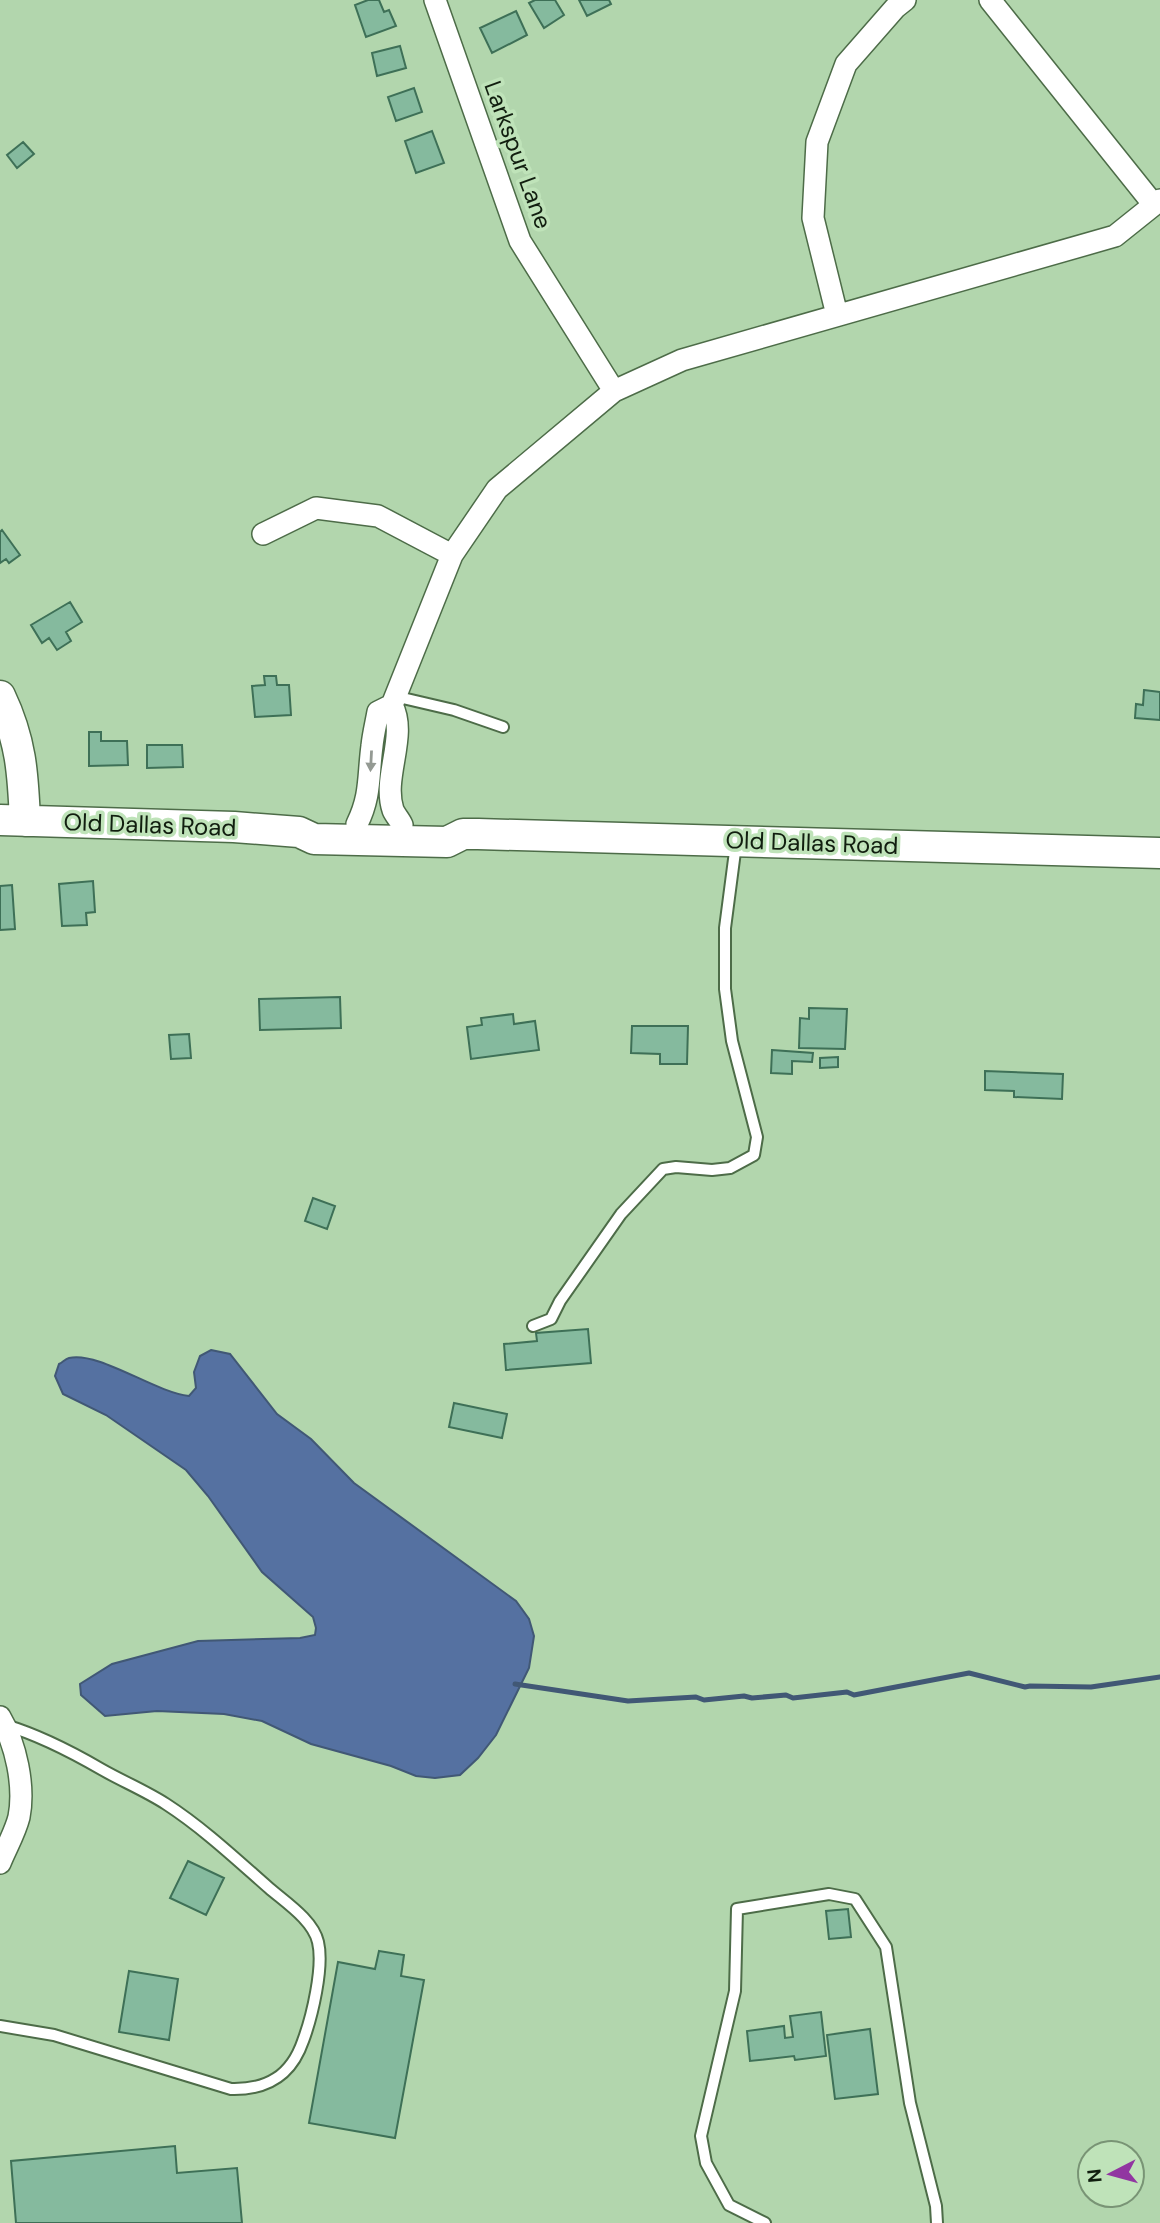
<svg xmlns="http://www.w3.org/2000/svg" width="1160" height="2223" viewBox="0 0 1160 2223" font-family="'DM Sans',sans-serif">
  <rect width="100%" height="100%" fill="#b2d6ad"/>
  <!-- water -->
  <path fill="#5571a1" stroke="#415875" stroke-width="2" d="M 211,1350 L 230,1354 L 277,1414 L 311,1439 L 354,1483 L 516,1601 L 529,1619 L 534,1636 L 529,1668 L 496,1735 L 478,1758 L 460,1775 L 435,1778 L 416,1776 L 391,1766 L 311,1744 L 262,1721 L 224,1714 L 157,1711 L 105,1716 L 81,1695 L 80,1684 L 112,1664 L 198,1641 L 300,1638 L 315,1635 L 316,1628 L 313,1617 L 262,1572 L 208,1496 L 186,1470 L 106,1415 L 63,1394 L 55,1376 L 59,1364 C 63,1362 65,1359 69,1358 C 99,1351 154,1392 189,1396 L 196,1388 L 194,1372 L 200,1356 Z"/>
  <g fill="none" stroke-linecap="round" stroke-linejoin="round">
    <!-- stream -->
    <path stroke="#415875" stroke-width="5" d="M 515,1684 L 628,1701 L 696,1697 L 704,1700 L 744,1696 L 752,1698 L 786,1695 L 793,1698 L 847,1692 L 854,1695 L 969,1673 L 1025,1687 L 1030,1686 L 1091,1687 L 1160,1677"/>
  </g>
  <!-- building -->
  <path fill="#85ba9e" stroke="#3e7057" stroke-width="2" d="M 368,0 L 379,0 L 384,12 L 389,10 L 396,26 L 366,37 L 355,5 Z
    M 535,0 L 555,0 L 564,15 L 544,28 L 529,3 Z
    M 579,0 L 609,0 L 611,4 L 587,16 Z
    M 516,11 L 527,35 L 492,53 L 480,28 Z
    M 400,46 L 406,68 L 377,76 L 372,53 Z
    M 414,88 L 422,112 L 396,121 L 388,97 Z
    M 432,131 L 444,163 L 416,173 L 405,141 Z
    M 23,142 L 34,154 L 17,168 L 7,155 Z
    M 2,530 L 20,555 L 9,563 L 6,559 L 0,563 L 0,532 Z
    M 70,602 L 82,622 L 66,632 L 71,641 L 57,650 L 49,638 L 42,643 L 31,625 Z
    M 264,676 L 276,676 L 277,685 L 289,685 L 291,715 L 255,717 L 252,686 L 265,685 Z
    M 1144,690 L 1160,692 L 1160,720 L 1135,718 L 1136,704 L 1143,705 Z
    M 89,732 L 101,732 L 101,741 L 127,741 L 128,765 L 89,766 Z
    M 147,745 L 182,745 L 183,767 L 147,768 Z
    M 93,881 L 95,912 L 86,913 L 87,925 L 62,926 L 59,884 Z
    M 12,885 L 15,929 L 0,930 L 0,886 Z
    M 340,997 L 341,1028 L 260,1030 L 259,999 Z
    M 809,1008 L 847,1009 L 845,1049 L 799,1048 L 800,1018 L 809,1019 Z
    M 513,1014 L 514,1024 L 535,1021 L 539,1050 L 471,1059 L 467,1027 L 482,1025 L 481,1018 Z
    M 632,1026 L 688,1026 L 687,1064 L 660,1064 L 660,1054 L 631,1053 Z
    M 189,1034 L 191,1058 L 171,1059 L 169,1035 Z
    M 772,1050 L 813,1053 L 812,1062 L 792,1061 L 792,1074 L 771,1073 Z
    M 838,1057 L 838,1067 L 820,1068 L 820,1058 Z
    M 985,1071 L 1063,1074 L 1062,1099 L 1014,1097 L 1014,1091 L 985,1090 Z
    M 313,1198 L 335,1206 L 327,1229 L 305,1221 Z
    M 588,1329 L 591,1363 L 506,1370 L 504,1344 L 537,1341 L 536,1333 Z
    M 454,1403 L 507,1414 L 502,1438 L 449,1427 Z
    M 188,1861 L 224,1878 L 206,1915 L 170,1898 Z
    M 848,1909 L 851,1937 L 829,1939 L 826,1911 Z
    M 379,1951 L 404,1955 L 401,1976 L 424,1980 L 395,2138 L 309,2123 L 338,1962 L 375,1969 Z
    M 129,1971 L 178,1979 L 169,2040 L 119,2032 Z
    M 821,2012 L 826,2056 L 795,2060 L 794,2056 L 750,2061 L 747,2031 L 784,2026 L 785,2038 L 793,2037 L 790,2016 Z
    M 870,2029 L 878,2094 L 835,2099 L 827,2035 Z
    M 175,2146 L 177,2173 L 237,2168 L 242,2223 L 16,2223 L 11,2161 Z"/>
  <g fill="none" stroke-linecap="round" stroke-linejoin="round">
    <defs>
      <path id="lane" d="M 394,696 L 454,710 L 503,727
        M 533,1326 L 551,1319 L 560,1301 L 621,1214 L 663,1169 L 676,1167 L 712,1170 L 730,1168 L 754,1155 L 757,1137 L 732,1041 L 725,989 L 725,928 L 736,844
        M 0,2026 L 54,2035 L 231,2089 C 267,2090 291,2076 303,2041 C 312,2017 324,1967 318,1942 C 313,1920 285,1902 269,1888 C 236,1859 203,1828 166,1804 C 146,1791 122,1781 101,1769 C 70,1751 39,1735 5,1725
        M 765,2223 L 729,2205 L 706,2163 L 701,2136 L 735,1991 L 737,1909 L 829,1894 L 855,1899 L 886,1947 L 910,2103 L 936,2206 L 937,2223"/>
      <path id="street" d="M 435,0 L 520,241 L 614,391
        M 990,0 L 1154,205
        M 837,315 L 813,218 L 817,142 L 846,64 L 895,8 L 905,0
        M 263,534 L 316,508 L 378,516 L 452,555
        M 392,705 C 408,736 382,777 393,810 C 395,815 400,820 402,825
        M 357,824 C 371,796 368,776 372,746 C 373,735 376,723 378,712 L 392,705 L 452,555 L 497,489 L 614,391 L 682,360 L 1115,236 L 1160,200
        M 0,1717 C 16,1744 25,1786 19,1817 C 15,1833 6,1848 0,1863"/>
      <path id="secondary" d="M 0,696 C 21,740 23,773 25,821
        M 0,820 L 234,827 L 299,832 L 314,839 L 447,842 L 463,834 L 478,834 L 1160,853"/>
    </defs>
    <!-- lane casing -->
    <use href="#lane" stroke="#4d6c48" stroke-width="14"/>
    <!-- street casing -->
    <use href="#street" stroke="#4d6c48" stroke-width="24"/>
    <!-- secondary casing -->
    <use href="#secondary" stroke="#4d6c48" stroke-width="33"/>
    <!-- lane -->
    <use href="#lane" stroke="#fff" stroke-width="10"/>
    <!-- street -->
    <use href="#street" stroke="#fff" stroke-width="21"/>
    <!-- secondary -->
    <use href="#secondary" stroke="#fff" stroke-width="30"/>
  </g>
  <!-- one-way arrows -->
  <defs><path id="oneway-solid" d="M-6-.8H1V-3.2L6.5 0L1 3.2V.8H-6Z" transform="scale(1.75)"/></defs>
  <use fill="#949a93" href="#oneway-solid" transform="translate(371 761) rotate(93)"/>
  <g text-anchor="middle" stroke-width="7" stroke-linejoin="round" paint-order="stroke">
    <!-- street labels -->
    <g font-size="24" fill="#111e0f" stroke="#bfe3b9">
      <text transform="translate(518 155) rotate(70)" y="8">Larkspur Lane</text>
      <text transform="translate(150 825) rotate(2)" y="8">Old Dallas Road</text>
      <text transform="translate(812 843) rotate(2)" y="8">Old Dallas Road</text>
    </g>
  </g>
  <!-- north arrow -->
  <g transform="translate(1111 2174) rotate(264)"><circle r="33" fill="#bfe3b9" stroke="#799475" stroke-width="2"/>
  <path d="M0-5L12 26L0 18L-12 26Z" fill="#9136a1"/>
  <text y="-10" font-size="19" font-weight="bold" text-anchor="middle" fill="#111e0f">N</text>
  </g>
</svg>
